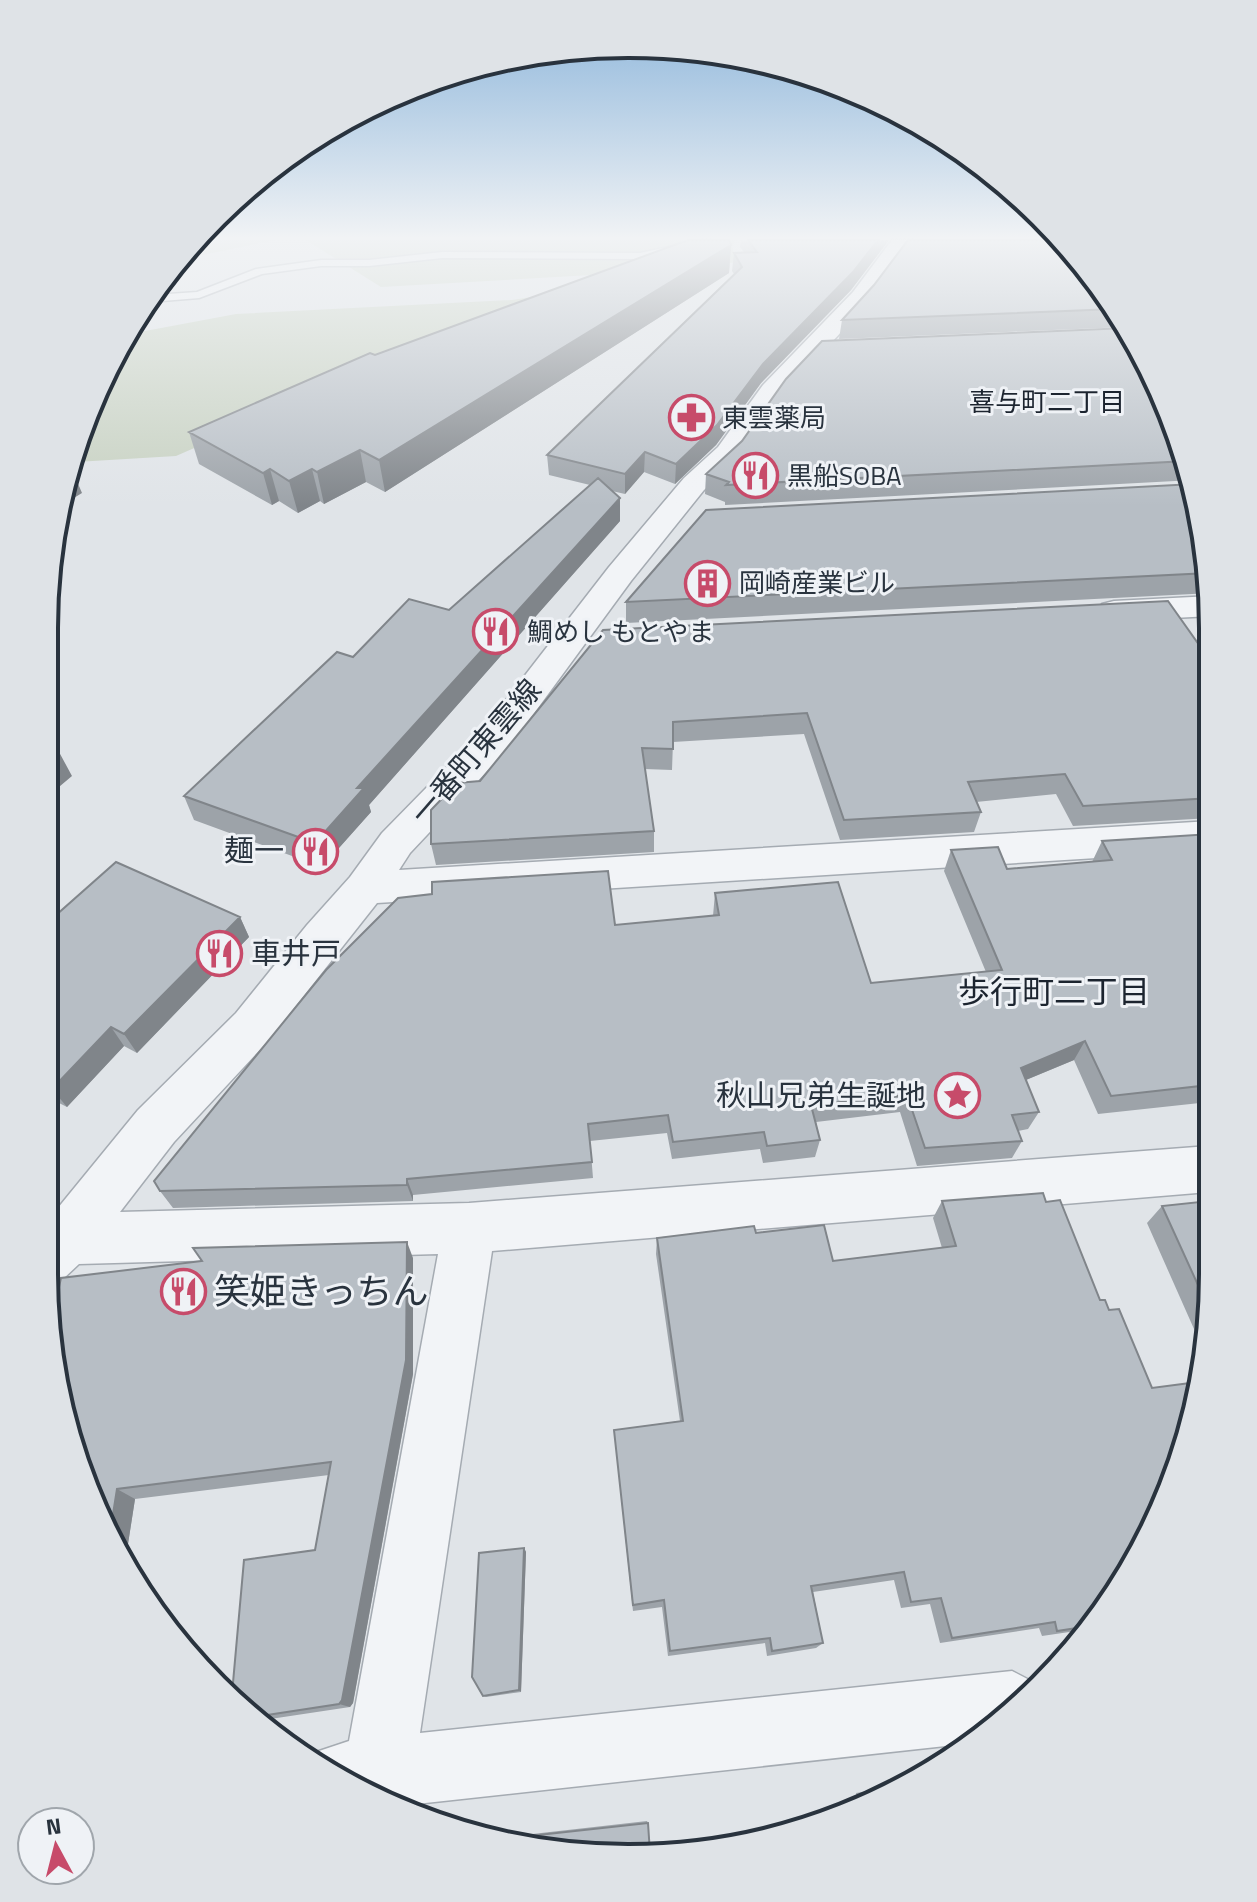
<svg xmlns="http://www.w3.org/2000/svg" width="1257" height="1902" viewBox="0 0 1257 1902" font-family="'Titillium Web','Noto Sans JP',sans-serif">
  <rect width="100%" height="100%" fill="#e0e4e8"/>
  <!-- green -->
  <path fill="#c7d1c1" d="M 193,240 L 275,240 L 178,260 Z
    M 306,240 L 736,240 L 732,246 L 736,262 L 697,269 L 381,287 Z
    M 544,295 L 176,456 L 76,462 L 104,370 L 129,334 L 236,314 L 512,300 Z"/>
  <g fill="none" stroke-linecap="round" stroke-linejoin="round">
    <defs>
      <path id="service" d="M 701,240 L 713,240 L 701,248 L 640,259 L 442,258 L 369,266 L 321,266 L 262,274 L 199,298 L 150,302 L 154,295 L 197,292 L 256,269 L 321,260 L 369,260 L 442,252 L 640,253 Z"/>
      <path id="minor" d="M 892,240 L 914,240 L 869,302 L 781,397 L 738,459 L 704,490 L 631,581 L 507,750 L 410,853 L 399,870 L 1211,821 L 1210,851 L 377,903 L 268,1041 L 174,1142 L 120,1212 L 469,1203 L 1209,1146 L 1209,1192 L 492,1251 L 420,1733 L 1012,1671 L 1037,1684 L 964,1744 L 407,1805 L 404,1813 L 313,1760 L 316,1752 L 349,1741 L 438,1254 L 79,1264 L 63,1279 L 46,1286 L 44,1225 L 138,1110 L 236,1013 L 307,925 L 350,877 L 382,833 L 481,732 L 609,567 L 684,478 L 718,447 L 763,385 L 853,292 Z
        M 1212,596 L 1212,616 L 1114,621 L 1102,618 L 1097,611 L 1102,604 L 1114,601 Z"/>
    </defs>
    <!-- service casing -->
    <use href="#service" stroke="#a5abb2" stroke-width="3"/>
    <!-- minor casing -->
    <use href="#minor" stroke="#a5abb2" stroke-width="3"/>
    <!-- service -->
    <use href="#service" fill="#f2f4f7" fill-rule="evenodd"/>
    <!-- minor -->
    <use href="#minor" fill="#f2f4f7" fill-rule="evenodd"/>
  </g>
  <!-- wall -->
  <path fill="#9da3a9" d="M 741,240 L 889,240 L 851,290 L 761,383 L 716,445 L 675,484 L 644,472 L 625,494 L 612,491 L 620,498 L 620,521 L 369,805 L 371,812 L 322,867 L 194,820 L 184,796 L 353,657 L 449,610 L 590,485 L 549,475 L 547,455 L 734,274 L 732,271 L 734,253 L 744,252 L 740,247 Z
    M 731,245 L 729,273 L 385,492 L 366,482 L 324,504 L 320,501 L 298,513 L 279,501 L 272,505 L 199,464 L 189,432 L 375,355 Z
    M 1092,273 L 1126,327 L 839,339 L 842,320 L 874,285 Z
    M 1153,370 L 1194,480 L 725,505 L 725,502 L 705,494 L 706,474 Z
    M 1194,484 L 1212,593 L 626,623 L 626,602 Z
    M 1208,599 L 1212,599 L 1212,638 L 1198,620 Z
    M 603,630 L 1207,656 L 1211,657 L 1211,818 L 1073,826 L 1056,794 L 976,802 L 981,812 L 974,832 L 840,840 L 804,734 L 673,742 L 672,770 L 645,769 L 654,831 L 654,852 L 436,865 L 431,844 L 480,781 Z
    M 1211,834 L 1209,1102 L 1098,1114 L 1074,1060 L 1026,1080 L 1039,1112 L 1028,1129 L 1018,1131 L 1022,1141 L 1012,1158 L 917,1166 L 900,1112 L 816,1122 L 820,1140 L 815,1157 L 763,1163 L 760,1149 L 672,1159 L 667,1133 L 590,1141 L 593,1178 L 413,1195 L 413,1201 L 173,1208 L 160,1191 L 615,925 L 713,916 L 715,893 L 871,983 L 986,972 L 944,871 L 951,850 L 1007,869 L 1092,862 L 1102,841 Z
    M 240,917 L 249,937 L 137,1053 L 124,1046 L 67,1107 L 45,1096 L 46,924 Z
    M 942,1201 L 1153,1532 L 1100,1611 L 1095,1612 L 1097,1616 L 1088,1628 L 1083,1630 L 1042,1636 L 1039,1628 L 940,1643 L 930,1604 L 901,1608 L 894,1580 L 813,1592 L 823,1643 L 816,1648 L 767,1656 L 765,1643 L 668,1656 L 662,1607 L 633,1611 L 614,1430 L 680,1421 L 656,1254 L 657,1238 L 756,1233 L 833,1261 L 942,1248 L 933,1218 Z
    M 1209,1201 L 1208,1350 L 1206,1356 L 1147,1223 L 1162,1206 Z
    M 413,1258 L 413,1374 L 353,1703 L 350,1707 L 257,1721 L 232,1694 L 315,1550 L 329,1475 L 135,1499 L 125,1563 L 75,1461 Z
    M 524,1548 L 526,1552 L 521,1692 L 486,1697 L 483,1696 Z
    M 906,1785 L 858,1803 L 856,1793 Z
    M 647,1821 L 648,1823 L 590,1857 L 505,1837 Z"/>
  <!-- shaded-wall -->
  <path fill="#80858a" d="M 878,240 L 889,240 L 851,290 L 761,383 L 716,445 L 675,484 L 676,464 L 763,364 Z
    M 731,245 L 729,273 L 385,492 L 379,460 Z
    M 360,450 L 366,482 L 324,504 L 317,472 Z
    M 645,452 L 644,472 L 625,494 L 625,474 Z
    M 270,469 L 279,501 L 272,505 L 263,473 Z
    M 312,469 L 320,501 L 298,513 L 289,481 Z
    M 73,472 L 82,493 L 64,504 Z
    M 620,498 L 620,521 L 369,805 L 371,812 L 322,867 L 315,843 L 357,788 Z
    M 52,739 L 72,776 L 47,797 L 48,743 Z
    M 240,917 L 249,937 L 137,1053 L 124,1034 Z
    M 111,1027 L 124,1046 L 67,1107 L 52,1089 Z
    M 1085,1041 L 1074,1060 L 1011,1086 L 1021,1068 Z
    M 407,1179 L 413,1195 L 413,1201 L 407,1185 Z
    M 407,1242 L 413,1258 L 413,1374 L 353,1703 L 350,1707 L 339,1704 Z
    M 117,1489 L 135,1499 L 125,1563 L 110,1533 Z
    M 524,1548 L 526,1552 L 521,1692 L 519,1690 Z"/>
  <!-- building -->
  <path fill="#b7bec5" stroke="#80858a" stroke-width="2" d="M 688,240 L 729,240 L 731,245 L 379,460 L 360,450 L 317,472 L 312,469 L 289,481 L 270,469 L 263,473 L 189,432 L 370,353 L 375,355 Z
    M 748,240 L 878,240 L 853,272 L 763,364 L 717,425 L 676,464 L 645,452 L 625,474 L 547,455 L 742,267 L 734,253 L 757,252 Z
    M 908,240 L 1061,240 L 1092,273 L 1115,309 L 842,320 L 874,285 Z
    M 1127,328 L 1153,370 L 1187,461 L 726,485 L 729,482 L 706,474 L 742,441 L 786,379 L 822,341 Z
    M 598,478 L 620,498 L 357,788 L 364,788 L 315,843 L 184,796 L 337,652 L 353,657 L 409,599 L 449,610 Z
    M 1194,484 L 1209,573 L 626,602 L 706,510 Z
    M 1168,601 L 1207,656 L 1211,657 L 1211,798 L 1083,806 L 1065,774 L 968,782 L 981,812 L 844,820 L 807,713 L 673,722 L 673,749 L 642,748 L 654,831 L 431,844 L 431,810 L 457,783 L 480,781 L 603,630 Z
    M 1211,834 L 1209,1085 L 1111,1096 L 1085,1041 L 1021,1068 L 1039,1112 L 1012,1115 L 1022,1141 L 925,1148 L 907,1095 L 811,1105 L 820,1140 L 767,1146 L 764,1132 L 673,1142 L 668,1115 L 588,1124 L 592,1162 L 407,1179 L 407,1185 L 160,1191 L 154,1181 L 326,970 L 398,898 L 432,894 L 432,882 L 608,871 L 615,925 L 719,915 L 715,893 L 838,882 L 871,983 L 1002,970 L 951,850 L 998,847 L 1007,869 L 1112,860 L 1102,841 Z
    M 116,862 L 240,917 L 124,1034 L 111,1027 L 52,1089 L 45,1086 L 46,924 Z
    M 1043,1193 L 1046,1202 L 1060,1200 L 1100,1300 L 1105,1300 L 1109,1310 L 1119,1309 L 1152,1388 L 1198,1382 L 1153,1532 L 1103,1607 L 1094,1608 L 1097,1616 L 1090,1626 L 1057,1631 L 1055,1622 L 952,1638 L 941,1598 L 911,1602 L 904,1572 L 811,1586 L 823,1643 L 772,1651 L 770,1638 L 670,1651 L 664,1600 L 633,1605 L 614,1430 L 683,1421 L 657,1238 L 754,1226 L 756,1233 L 824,1225 L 833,1261 L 956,1246 L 942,1201 Z
    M 1209,1201 L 1208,1307 L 1162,1206 Z
    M 407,1242 L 406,1360 L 342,1700 L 339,1704 L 254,1717 L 232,1694 L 244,1560 L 315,1550 L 331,1462 L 117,1489 L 110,1533 L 75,1461 L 50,1310 L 55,1305 L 61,1278 L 202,1261 L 193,1248 Z
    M 524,1548 L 519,1690 L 483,1696 L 472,1677 L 479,1553 Z
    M 898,1788 L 866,1800 L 865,1794 Z
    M 648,1823 L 650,1853 L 590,1857 L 511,1838 Z"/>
  <!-- sky -->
  <linearGradient id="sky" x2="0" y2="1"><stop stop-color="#8ab4da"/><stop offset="0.47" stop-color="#f1f3f5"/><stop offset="1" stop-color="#f1f3f5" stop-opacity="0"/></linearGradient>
  <rect width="1257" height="506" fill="url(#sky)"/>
  <!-- icons -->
  <defs>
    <symbol id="pharmacy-ring" viewBox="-11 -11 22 22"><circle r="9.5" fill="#eff2f6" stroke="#c74b6a" stroke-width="1.5"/><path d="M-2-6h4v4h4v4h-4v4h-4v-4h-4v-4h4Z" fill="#c74b6a"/></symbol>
    <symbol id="restaurant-ring" viewBox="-11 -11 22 22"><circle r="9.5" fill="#eff2f6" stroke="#c74b6a" stroke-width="1.5"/><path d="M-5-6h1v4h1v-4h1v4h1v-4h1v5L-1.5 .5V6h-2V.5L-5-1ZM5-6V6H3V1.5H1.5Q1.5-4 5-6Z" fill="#c74b6a"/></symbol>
    <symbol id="building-ring" viewBox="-11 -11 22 22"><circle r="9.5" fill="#eff2f6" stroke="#c74b6a" stroke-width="1.5"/><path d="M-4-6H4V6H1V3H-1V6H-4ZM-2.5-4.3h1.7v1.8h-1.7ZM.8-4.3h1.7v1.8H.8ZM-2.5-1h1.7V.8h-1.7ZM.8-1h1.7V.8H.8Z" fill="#c74b6a"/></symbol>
    <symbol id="sight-ring" viewBox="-11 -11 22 22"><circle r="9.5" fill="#eff2f6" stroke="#c74b6a" stroke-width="1.5"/><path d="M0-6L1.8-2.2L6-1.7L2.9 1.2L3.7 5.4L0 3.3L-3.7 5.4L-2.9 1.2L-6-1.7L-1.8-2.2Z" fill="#c74b6a"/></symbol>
  </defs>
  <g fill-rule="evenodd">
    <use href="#pharmacy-ring" x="666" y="392" width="51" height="51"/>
    <use href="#restaurant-ring" x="730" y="450" width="51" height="51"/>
    <use href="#building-ring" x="682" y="558" width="51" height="51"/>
    <use href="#restaurant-ring" x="470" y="606" width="51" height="51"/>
    <use href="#restaurant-ring" x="290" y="826" width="51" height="51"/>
    <use href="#restaurant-ring" x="194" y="928" width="51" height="51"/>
    <use href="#sight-ring" x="932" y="1070" width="51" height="51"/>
    <use href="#restaurant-ring" x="158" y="1266" width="51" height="51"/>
  </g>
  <g text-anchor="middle" stroke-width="6" stroke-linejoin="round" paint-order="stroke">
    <!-- far-neighbourhood labels -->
    <g font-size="26" fill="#1c242f" stroke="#eff2f6">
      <text x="1047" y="411">喜与町二丁目</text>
    </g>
    <!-- far-poi labels -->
    <g font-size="26" fill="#29333e" stroke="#eff2f6" text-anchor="start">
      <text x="722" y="427">東雲薬局</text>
      <text x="787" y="485">黒船SOBA</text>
      <text x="739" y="592">岡崎産業ビル</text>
      <text x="527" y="641">鯛めし もとやま</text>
    </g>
    <!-- street labels -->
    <g font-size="30" fill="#29333e" stroke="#eff2f6">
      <text transform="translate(476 752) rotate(-49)" y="10">一番町東雲線</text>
    </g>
    <!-- poi labels -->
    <g font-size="30" fill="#29333e" stroke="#eff2f6" text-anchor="end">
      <text x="284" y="861">麺一</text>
      <text x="251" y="964" text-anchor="start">車井戸</text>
      <text x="926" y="1106">秋山兄弟生誕地</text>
    </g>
    <!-- neighbourhood labels -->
    <g font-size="32" fill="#1c242f" stroke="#eff2f6">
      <text x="1054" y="1003">歩行町二丁目</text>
    </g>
    <!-- near-poi labels -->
    <g font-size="36" fill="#29333e" stroke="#eff2f6" text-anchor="start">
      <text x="214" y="1304">笑姫きっちん</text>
    </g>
  </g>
  <!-- crop -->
  <path d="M0 0H1257V1902H0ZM628 58H629A570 570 0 0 1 1199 628V1274A570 570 0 0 1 629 1844H628A570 570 0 0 1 58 1274V628A570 570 0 0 1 628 58Z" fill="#dfe3e7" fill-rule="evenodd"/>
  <path fill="none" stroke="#29333e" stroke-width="4" d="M628 58H629A570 570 0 0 1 1199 628V1274A570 570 0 0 1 629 1844H628A570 570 0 0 1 58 1274V628A570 570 0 0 1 628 58Z"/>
  <!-- north arrow -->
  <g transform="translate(56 1846) rotate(353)"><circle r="38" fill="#eff2f6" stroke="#a0a6ac" stroke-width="2"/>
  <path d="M0-6L14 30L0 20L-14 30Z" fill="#c74b6a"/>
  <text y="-12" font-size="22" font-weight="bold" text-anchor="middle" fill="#29333e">N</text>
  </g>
</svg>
